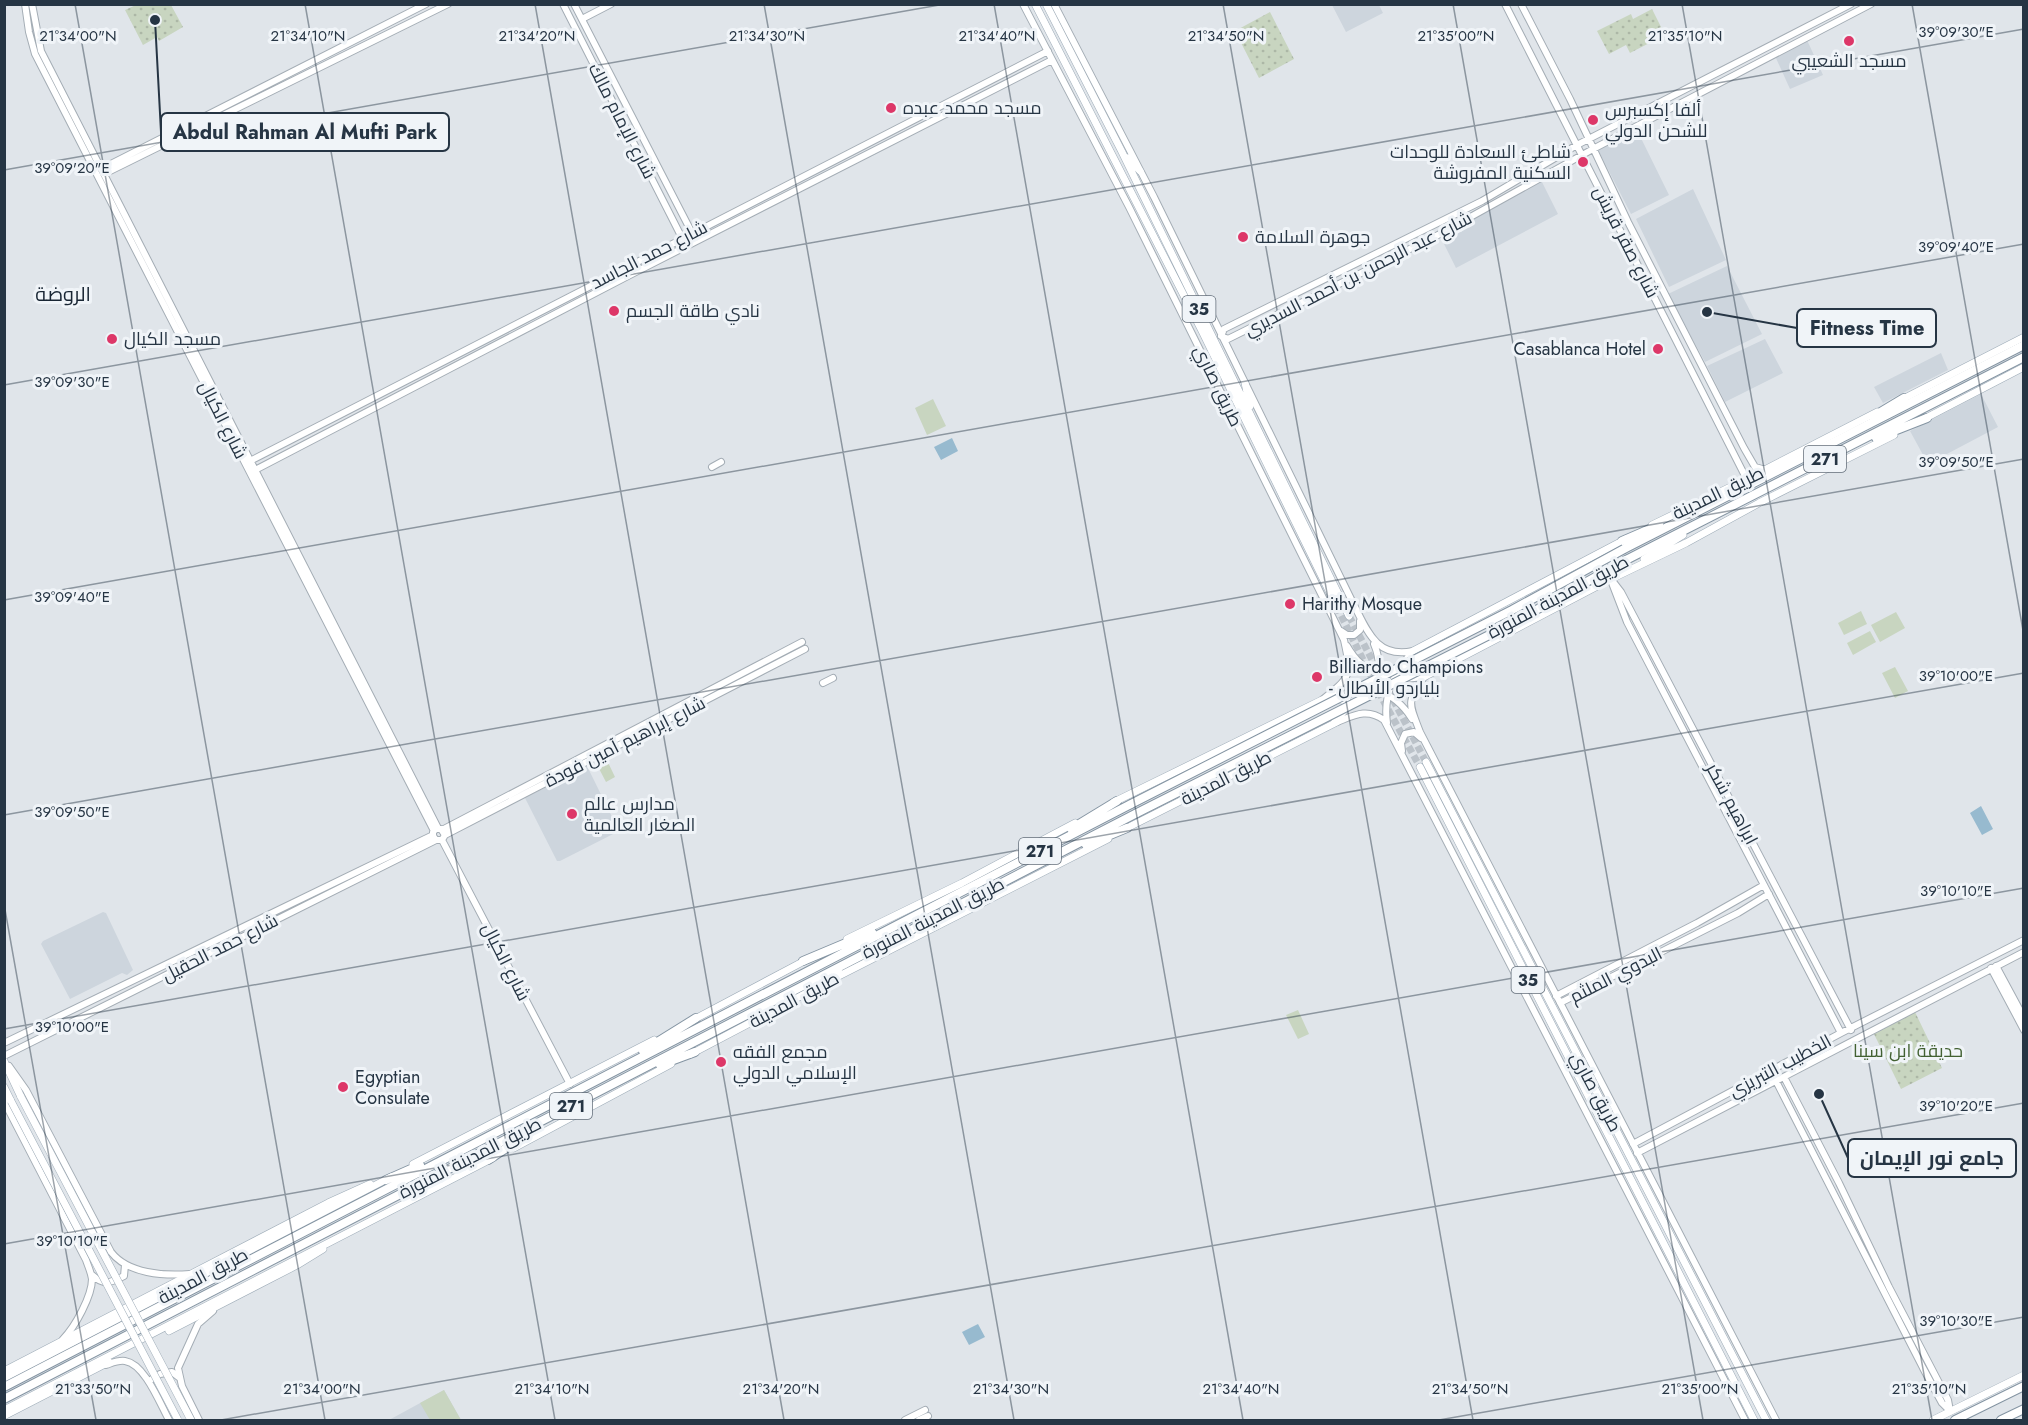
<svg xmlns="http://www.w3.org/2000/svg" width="2028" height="1425" viewBox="0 0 2028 1425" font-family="Jost,Cairo,sans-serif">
  <defs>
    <pattern id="park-dots" width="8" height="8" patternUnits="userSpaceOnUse" patternTransform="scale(1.5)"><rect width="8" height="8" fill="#c8d5c0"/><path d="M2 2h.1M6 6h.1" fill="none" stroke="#acb7a6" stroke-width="1.8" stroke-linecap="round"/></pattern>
  </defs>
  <rect width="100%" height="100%" fill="#e0e5ea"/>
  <!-- built -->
  <path fill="#cdd5dd" d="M 1332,5 L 1379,5 L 1383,13 L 1346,32 Z
    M 1807,40 L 1823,75 L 1790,89 L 1775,56 Z
    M 1637,130 L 1669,195 L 1631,214 L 1598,150 Z
    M 1541,180 L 1558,214 L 1456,268 L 1440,236 Z
    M 1693,189 L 1726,260 L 1669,287 L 1636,219 Z
    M 1727,266 L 1762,334 L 1705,362 L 1668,294 Z
    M 1765,339 L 1783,373 L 1725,402 L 1707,366 Z
    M 1941,353 L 1948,370 L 1883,403 L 1874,387 Z
    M 1981,394 L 1998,427 L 1928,464 L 1910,431 Z
    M 587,766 L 619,831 L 560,861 L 557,861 L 525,798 Z
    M 103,912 L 106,913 L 133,970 L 127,975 L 122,973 L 70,999 L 41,944 L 43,941 Z
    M 444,1390 L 461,1420 L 389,1420 Z"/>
  <!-- grass -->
  <path fill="#c8d5c0" d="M 933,399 L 946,426 L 927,435 L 915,408 Z
    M 1861,611 L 1867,624 L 1844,635 L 1838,623 Z
    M 1896,612 L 1905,628 L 1880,642 L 1871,625 Z
    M 1870,631 L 1876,642 L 1853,655 L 1847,643 Z
    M 1895,667 L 1908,691 L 1895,698 L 1882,673 Z
    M 604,754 L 615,777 L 606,782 L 594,759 Z
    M 1298,1010 L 1309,1034 L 1298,1039 L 1286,1015 Z
    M 444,1390 L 461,1420 L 430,1420 L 420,1403 Z"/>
  <!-- park -->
  <path fill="url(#park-dots)" d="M 136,5 L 171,5 L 183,27 L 159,41 L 157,37 L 143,45 L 125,10 Z
    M 1652,9 L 1665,35 L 1630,53 L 1626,45 L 1609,54 L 1597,31 L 1631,14 L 1633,19 Z
    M 1270,12 L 1294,59 L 1259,78 L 1235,31 Z
    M 1915,1012 L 1942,1068 L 1901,1089 L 1874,1034 Z"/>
  <!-- water -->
  <path fill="#97bacf" d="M 952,438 L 958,451 L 941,460 L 934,447 Z
    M 1981,806 L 1993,829 L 1982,835 L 1970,813 Z
    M 978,1324 L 985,1337 L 969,1345 L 962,1332 Z"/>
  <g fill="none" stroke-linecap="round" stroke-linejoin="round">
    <!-- primary-tunnel -->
    <path stroke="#bbc2c9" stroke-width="7" stroke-dasharray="7 3.5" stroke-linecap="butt" d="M 1332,597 L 1384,702 L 1420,767
      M 1349,616 L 1426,762"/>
    <defs>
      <path id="secondary" d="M 25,4 L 29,32 L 35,54 L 434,831
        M 32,4 L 41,51 L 438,828
        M 563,4 L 682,238
        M 574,4 L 692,233
        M 1023,4 L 1129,207 L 1344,640 C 1352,676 1351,677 1322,700
        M 1054,4 L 1154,197 L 1353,603 C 1367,630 1376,659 1413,651
        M 1505,4 L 1744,474 L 1745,480
        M 1521,4 L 1570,99 L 1628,222 L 1744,448 L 1755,467 L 1766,470
        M 1851,4 L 1577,145 L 1482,201 L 1224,329 L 1221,336 L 1228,339 L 1438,235 L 1593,149 L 1871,4
        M 582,19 L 611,4
        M 101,169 L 426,4
        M 104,174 L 448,4
        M 250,461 L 1048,51
        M 712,467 L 721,462
        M 255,470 L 626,277 L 1052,60
        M 1611,579 L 1621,592 L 1851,1030
        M 1612,583 L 1627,622 L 1841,1033
        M 1341,631 L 1347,635 L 1354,635 L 1360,630 L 1360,621
        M 1374,644 C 1379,656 1381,668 1376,681
        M 1347,646 C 1355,660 1363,668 1379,673
        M 1424,677 C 1406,703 1409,703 1420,732 L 1776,1420
        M 1404,679 L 1424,677
        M 823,683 L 833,678
        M 1333,695 C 1364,680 1394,690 1412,719
        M 1337,722 C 1355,715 1367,708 1384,720 L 1745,1420
        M 1387,723 C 1383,694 1394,673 1413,651
        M 1402,751 L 1401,743 L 1405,734 L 1414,732 L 1421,738
        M 442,830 L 802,642
        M 445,835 L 805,649
        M 442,840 L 570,1084
        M 1996,966 L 2024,1018
        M 1991,968 L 2024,1030
        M 1556,996 L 1697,923 L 1764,885
        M 1560,1003 L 1738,913 L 1769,894
        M 4,1043 L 433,835
        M 4,1056 L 436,840 L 442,840 L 445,835 L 441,829 L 436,829 L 433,832 L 433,836 L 436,840
        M 9,1066 L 26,1090 L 111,1252 C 128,1274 164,1276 190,1274
        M 1784,1077 L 1839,1183 L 1889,1287 L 1948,1400 L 1950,1411
        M 1776,1081 L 1923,1368 L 1942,1403 L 1950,1411
        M 4,1095 L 9,1111 L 86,1260 C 88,1266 91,1272 92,1279 C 92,1296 75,1327 63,1339
        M 1633,1144 L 1841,1033 L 2024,940
        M 1637,1153 L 2024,952
        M 92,1275 C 104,1286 110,1283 124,1276 L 125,1265
        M 106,1365 C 112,1363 118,1360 125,1361 C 145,1364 160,1404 169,1420
        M 152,1379 L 160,1374 L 172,1372 L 180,1378
        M 199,1420 L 182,1386 L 178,1368 L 198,1324 L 213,1311
        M 905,1420 L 925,1410
        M 919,1420 L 928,1416"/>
      <path id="primary" d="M 1035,4 L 1202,331 L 1332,597
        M 1046,4 L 1122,152 L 1349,616
        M 1128,158 L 1140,171
        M 1245,383 L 1250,406
        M 1901,400 L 2024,337
        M 1922,420 L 2024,367
        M 1652,525 L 1745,480 L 1877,412
        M 1644,559 L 1683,535
        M 1413,651 L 1626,539
        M 1424,677 L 1611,579 L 1686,543 L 1759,503 L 1894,435
        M 1327,698 L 1347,701 L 1344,711 L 1334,723
        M 1426,762 L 1766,1420
        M 1420,767 L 1754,1420
        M 1114,802 L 1322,700
        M 1123,830 L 1337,722
        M 847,939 L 962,883 L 1075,823
        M 835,978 L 1108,839
        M 693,1020 L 808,959
        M 691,1054 L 814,989
        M 4,1061 L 21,1097
        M 4,1087 L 11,1101
        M 514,1148 L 671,1064
        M 413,1164 L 654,1040
        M 169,1331 L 297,1265 L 323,1249
        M 4,1371 L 328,1203 L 370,1184
        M 4,1378 L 391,1177
        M 4,1410 L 493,1158
        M 4,1416 L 109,1362
        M 1933,1420 L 2024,1375"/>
      <path id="highway" d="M 1874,416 L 1904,398
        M 1876,438 L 1927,418
        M 1622,541 L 1659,525
        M 1624,549 L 2024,345
        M 1626,560 L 2024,357
        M 1071,829 L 1117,801
        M 1086,845 L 1127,828
        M 803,961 L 872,932
        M 811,990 L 839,973
        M 643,1051 L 696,1018
        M 660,1065 L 695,1052
        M 488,1160 L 530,1133
        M 386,1180 L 420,1165
        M 4,1387 L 1131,804
        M 4,1399 L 1137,813
        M 1955,1420 L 2024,1386
        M 2001,1420 L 2024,1409"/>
    </defs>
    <!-- secondary casing -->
    <use href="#secondary" stroke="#a4adb5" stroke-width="8"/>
    <!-- primary casing -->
    <use href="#primary" stroke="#9eacb8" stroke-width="8"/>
    <!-- highway casing -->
    <use href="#highway" stroke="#8595a3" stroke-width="10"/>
    <!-- secondary -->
    <use href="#secondary" stroke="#fff" stroke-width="6"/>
    <!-- primary -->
    <use href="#primary" stroke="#fff" stroke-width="7"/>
    <!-- highway -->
    <use href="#highway" stroke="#fff" stroke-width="8"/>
    <defs>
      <path id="primary-bridge" d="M 21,1097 L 191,1420
        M 11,1101 L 178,1420"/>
      <path id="highway-bridge" d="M 1131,804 L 1512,610 L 1624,549
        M 1137,813 L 1511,624 L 1626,560"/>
    </defs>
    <!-- primary-bridge casing -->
    <use href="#primary-bridge" stroke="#9eacb8" stroke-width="8" stroke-linecap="butt"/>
    <!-- highway-bridge casing -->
    <use href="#highway-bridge" stroke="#8595a3" stroke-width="10" stroke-linecap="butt"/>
    <!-- primary-bridge -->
    <use href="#primary-bridge" stroke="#fff" stroke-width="7"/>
    <!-- highway-bridge -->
    <use href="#highway-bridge" stroke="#fff" stroke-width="8"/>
  </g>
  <!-- ticks -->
  <path fill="none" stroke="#263544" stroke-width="1.5" stroke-opacity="0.45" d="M 75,4 L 325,1420M 305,4 L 555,1420M 535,4 L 784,1420M 764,4 L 1014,1420M 994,4 L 1243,1420M 1223,4 L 1473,1420M 1453,4 L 1703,1420M 1682,4 L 1932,1420M 1912,4 L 2024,636M 4,170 L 945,4M 4,385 L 2024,29M 4,600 L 2024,244M 4,815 L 2024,459M 4,904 L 96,1420M 4,1029 L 2024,673M 4,1244 L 2024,888M 221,1420 L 2024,1103M 1439,1420 L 2024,1317"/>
  <!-- markers -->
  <g fill="#dd3768" stroke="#f0f4f8" stroke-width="2">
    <circle cx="1849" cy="41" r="6"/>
    <circle cx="891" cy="108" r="6"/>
    <circle cx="1593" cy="120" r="6"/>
    <circle cx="1583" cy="162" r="6"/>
    <circle cx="1243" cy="237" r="6"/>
    <circle cx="614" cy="311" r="6"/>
    <circle cx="112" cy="339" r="6"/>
    <circle cx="1658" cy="349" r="6"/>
    <circle cx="1290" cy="604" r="6"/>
    <circle cx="1317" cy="677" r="6"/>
    <circle cx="572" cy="814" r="6"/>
    <circle cx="721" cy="1062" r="6"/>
    <circle cx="343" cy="1087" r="6"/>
  </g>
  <g text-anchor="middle" stroke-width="6" stroke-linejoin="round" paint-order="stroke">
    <!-- shield labels -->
    <g fill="#f0f4f8" stroke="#636e7a" stroke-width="1.5">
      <rect x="1182.5" y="296" width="33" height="26" rx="4.5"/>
      <rect x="1804" y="446" width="42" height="26" rx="4.5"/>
      <rect x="1019" y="838" width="42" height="26" rx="4.5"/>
      <rect x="1511.5" y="967" width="33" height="26" rx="4.5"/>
      <rect x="550" y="1093" width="42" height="26" rx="4.5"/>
    </g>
    <g font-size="16" font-weight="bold" fill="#263544">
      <text x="1199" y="315">35</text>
      <text x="1825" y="465">271</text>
      <text x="1040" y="857">271</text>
      <text x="1528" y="986">35</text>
      <text x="571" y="1112">271</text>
    </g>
    <!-- poi labels -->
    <g font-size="18" fill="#263544" stroke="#f0f4f8" text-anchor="start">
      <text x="1849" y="67" text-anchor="middle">مسجد الشعيبي</text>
      <text x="903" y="114">مسجد محمد عبده</text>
      <text x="1605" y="116">ألفا إكسبرس<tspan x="1605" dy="21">للشحن الدولي</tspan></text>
      <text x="1571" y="158" text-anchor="end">شاطئ السعادة للوحدات<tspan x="1571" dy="21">السكنية المفروشة</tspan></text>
      <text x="1255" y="243">جوهرة السلامة</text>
      <text x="626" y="317">نادي طاقة الجسم</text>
      <text x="124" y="345">مسجد الكيال</text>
      <text x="1646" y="355" text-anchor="end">Casablanca Hotel</text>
      <text x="1302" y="610">Harithy Mosque</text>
      <text x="1329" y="673">Billiardo Champions<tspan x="1329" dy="21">- بلياردو الأبطال</tspan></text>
      <text x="584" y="810">مدارس عالم<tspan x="584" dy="21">الصغار العالمية</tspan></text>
      <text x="733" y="1058">مجمع الفقه<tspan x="733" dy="21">الإسلامي الدولي</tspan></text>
      <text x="355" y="1083">Egyptian<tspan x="355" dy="21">Consulate</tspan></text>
    </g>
    <!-- street labels -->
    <g font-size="18" fill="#263544" stroke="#f0f4f8">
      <text transform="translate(622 121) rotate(63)" y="6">شارع الإمام مالك</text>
      <text transform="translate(1626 242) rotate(63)" y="6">شارع صقر قريش</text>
      <text transform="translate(649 255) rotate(-27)" y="6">شارع حمد الجاسد</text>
      <text transform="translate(1358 274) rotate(-27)" y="6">شارع عبد الرحمن بن أحمد السديري</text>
      <text transform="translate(1218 386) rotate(64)" y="6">طريق صاري</text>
      <text transform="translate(223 420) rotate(63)" y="6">شارع الكيال</text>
      <text transform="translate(1718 493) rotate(-26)" y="6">طريق المدينة</text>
      <text transform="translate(1558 597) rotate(-28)" y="6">طريق المدينة المنورة</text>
      <text transform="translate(625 742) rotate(-27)" y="6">شارع إبراهيم آمين فودة</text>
      <text transform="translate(1226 778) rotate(-27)" y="6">طريق المدينة</text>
      <text transform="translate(1732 804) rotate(62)" y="6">ابراهيم شكر</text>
      <text transform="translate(933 918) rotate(-27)" y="6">طريق المدينة المنورة</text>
      <text transform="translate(220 948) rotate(-27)" y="6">شارع حمد الحقيل</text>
      <text transform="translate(506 962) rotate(63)" y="6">شارع الكيال</text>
      <text transform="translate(1616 975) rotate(-27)" y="6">البدوي الملثم</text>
      <text transform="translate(794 1000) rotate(-28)" y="6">طريق المدينة</text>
      <text transform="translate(1780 1066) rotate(-28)" y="6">الخطيب التبريزي</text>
      <text transform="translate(1596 1092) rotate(62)" y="6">طريق صاري</text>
      <text transform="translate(470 1158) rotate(-27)" y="6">طريق المدينة المنورة</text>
      <text transform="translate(203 1276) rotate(-28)" y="6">طريق المدينة</text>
    </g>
    <!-- park labels -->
    <g font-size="18" fill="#426132" stroke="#f0f4f8">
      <text x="1908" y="1057">حديقة ابن سينا</text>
    </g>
    <!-- neighbourhood labels -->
    <g font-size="20" fill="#192634" stroke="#f0f4f8">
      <text x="63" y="301">الروضة</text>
    </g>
  </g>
  <g font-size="15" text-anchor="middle" fill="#263544" stroke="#f0f4f8" stroke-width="6" stroke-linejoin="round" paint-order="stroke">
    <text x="1956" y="37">39°09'30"E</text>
    <text x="78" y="41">21°34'00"N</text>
    <text x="308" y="41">21°34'10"N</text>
    <text x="537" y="41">21°34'20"N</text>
    <text x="767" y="41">21°34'30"N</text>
    <text x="997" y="41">21°34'40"N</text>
    <text x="1226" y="41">21°34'50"N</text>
    <text x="1456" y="41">21°35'00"N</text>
    <text x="1685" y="41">21°35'10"N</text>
    <text x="72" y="173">39°09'20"E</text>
    <text x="1956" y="252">39°09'40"E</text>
    <text x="72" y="387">39°09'30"E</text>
    <text x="1956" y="467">39°09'50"E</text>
    <text x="72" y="602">39°09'40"E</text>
    <text x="1956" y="681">39°10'00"E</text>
    <text x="72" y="817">39°09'50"E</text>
    <text x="1956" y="896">39°10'10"E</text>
    <text x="72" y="1032">39°10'00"E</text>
    <text x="1956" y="1111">39°10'20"E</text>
    <text x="72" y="1246">39°10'10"E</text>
    <text x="1956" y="1326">39°10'30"E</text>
    <text x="93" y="1394">21°33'50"N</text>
    <text x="322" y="1394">21°34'00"N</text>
    <text x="552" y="1394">21°34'10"N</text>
    <text x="781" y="1394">21°34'20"N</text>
    <text x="1011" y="1394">21°34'30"N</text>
    <text x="1241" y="1394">21°34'40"N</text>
    <text x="1470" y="1394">21°34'50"N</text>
    <text x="1700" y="1394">21°35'00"N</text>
    <text x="1929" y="1394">21°35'10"N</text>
  </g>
  <!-- callouts -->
  <path fill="none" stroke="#263544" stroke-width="2" d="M155 20L161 132M1707 312L1797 328M1819 1094L1848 1158"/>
  <g fill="#263544" stroke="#f0f4f8" stroke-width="2">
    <circle cx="155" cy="20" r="6"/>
    <circle cx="1707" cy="312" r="6"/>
    <circle cx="1819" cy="1094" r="6"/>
  </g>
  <g fill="#f0f4f8" stroke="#263544" stroke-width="2">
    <rect x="161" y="113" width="288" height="38" rx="6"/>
    <rect x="1797" y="309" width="139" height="38" rx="6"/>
    <rect x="1848" y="1139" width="168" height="38" rx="6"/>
  </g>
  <g font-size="20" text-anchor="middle" font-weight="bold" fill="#263544">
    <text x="305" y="139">Abdul Rahman Al Mufti Park</text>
    <text x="1867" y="335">Fitness Time</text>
    <text x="1932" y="1165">جامع نور الإيمان</text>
  </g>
  <!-- border -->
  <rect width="2028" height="1425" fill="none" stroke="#263544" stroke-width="12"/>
</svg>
